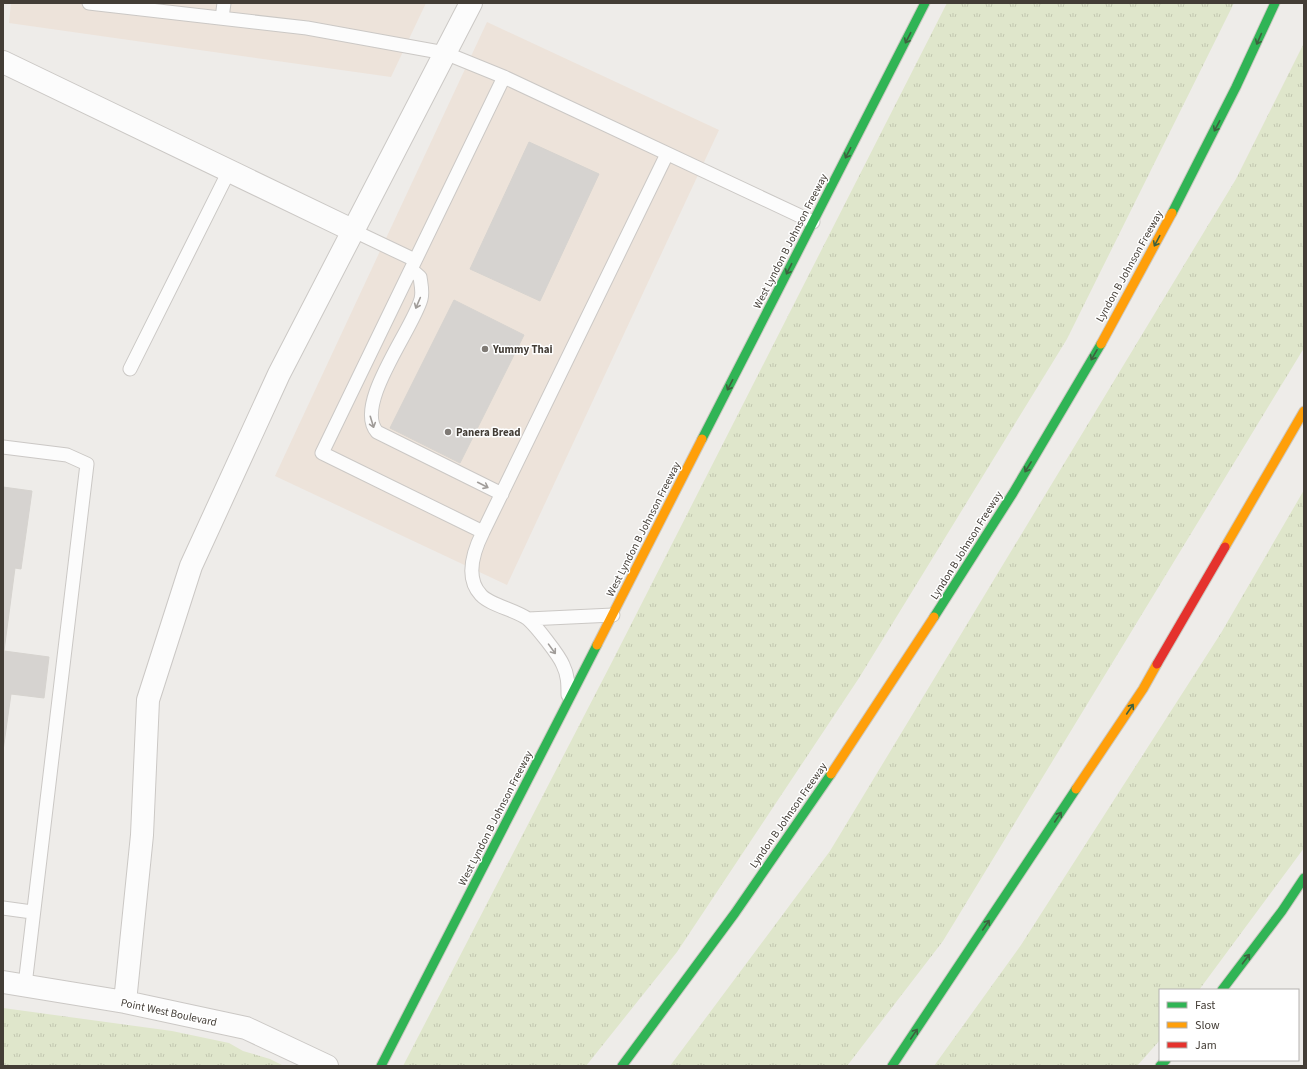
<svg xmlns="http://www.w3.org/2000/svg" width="1307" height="1069" viewBox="0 0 1307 1069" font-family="'Source Sans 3',sans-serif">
  <defs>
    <pattern id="grass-tufts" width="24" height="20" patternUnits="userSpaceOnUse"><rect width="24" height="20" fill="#dfe6cb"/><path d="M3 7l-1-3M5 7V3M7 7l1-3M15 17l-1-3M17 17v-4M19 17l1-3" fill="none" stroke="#c1c6af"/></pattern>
  </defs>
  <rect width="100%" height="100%" fill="#eeece9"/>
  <!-- commercial -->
  <path fill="#ede3da" d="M 11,3 L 426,3 L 391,77 L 9,23 Z
    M 487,22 L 719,130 L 507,585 L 275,476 Z"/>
  <!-- grass -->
  <path fill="url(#grass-tufts)" d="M 947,3 L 1234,3 L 1067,339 L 859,678 L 677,952 L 586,1066 L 403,1066 L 614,658 Z
    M 1304,43 L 1304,348 L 943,941 L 847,1066 L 670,1066 L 830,851 L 1236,179 Z
    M 1304,490 L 1304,848 L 1199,990 L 1160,990 L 1160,1040 L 1137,1066 L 934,1066 L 1021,945 L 1221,633 Z
    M 3,1008 L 172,1031 L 229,1043 L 243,1051 L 270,1059 L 284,1066 L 3,1066 Z"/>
  <!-- building -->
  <path fill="#d6d3d0" stroke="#d6d3cf" d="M 529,142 L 599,174 L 540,301 L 470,269 Z
    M 454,300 L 524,335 L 460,463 L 390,428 Z
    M 3,487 L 32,491 L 21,569 L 15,568 L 4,651 L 49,657 L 44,698 L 11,694 L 3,751 Z"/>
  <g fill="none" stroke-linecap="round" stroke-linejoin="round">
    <defs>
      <path id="lane" d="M 89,3 L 307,28 L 445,53 L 504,77 L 813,222
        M 222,18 L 224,3
        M 504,77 L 322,453 L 483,532 L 667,154
        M 354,231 L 415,260
        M 411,269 L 420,277 C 421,284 423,292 421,299 C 413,329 353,405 377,432 L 502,494
        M 130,369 L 229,171
        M 3,447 L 67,455 L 87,464 L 25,985
        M 483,532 C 474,550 464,577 481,595 C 490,605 516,610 528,619 C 536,626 559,655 563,665 C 568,675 568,684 568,695
        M 528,619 L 613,615
        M 3,908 L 32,912"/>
      <path id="street" d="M 3,62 L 354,231
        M 3,982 L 125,1002 L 246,1028 L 327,1066
        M 125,1002 L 142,835 L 148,700 L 191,566 L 279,374 L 471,3"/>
      <path id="fast" d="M 1172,213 L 1236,87 L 1275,3
        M 702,439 L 925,3
        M 934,617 L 1013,493 L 1101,344
        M 1222,990 L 1282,911 L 1304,878
        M 381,1066 L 597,645
        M 622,1066 L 735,913 L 831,774
        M 892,1066 L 1076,789
        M 1160,1066 L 1166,1060"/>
      <path id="slow" d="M 1101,344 L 1172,213
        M 1225,547 L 1304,411
        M 597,645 L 702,439
        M 831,774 L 934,617
        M 1076,789 L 1143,689 L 1157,664"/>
      <path id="jam" d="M 1157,664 L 1225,547"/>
    </defs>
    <!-- lane casing -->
    <use href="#lane" stroke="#cbc8c5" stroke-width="15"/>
    <!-- street casing -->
    <use href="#street" stroke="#cbc8c5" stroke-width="24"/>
    <!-- fast casing -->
    <use href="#fast" stroke="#ccc8c1" stroke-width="11"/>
    <!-- slow casing -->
    <use href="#slow" stroke="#ccc8c1" stroke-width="11"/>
    <!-- jam casing -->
    <use href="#jam" stroke="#ccc8c1" stroke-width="11"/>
    <!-- lane -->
    <use href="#lane" stroke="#fcfcfc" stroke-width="13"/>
    <!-- street -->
    <use href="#street" stroke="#fcfcfc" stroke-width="22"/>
    <!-- fast -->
    <use href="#fast" stroke="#30b455" stroke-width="9"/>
    <!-- slow -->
    <use href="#slow" stroke="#ff9f0a" stroke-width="9"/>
    <!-- jam -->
    <use href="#jam" stroke="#e5322d" stroke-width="9"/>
  </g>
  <!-- one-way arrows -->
  <defs><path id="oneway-shaft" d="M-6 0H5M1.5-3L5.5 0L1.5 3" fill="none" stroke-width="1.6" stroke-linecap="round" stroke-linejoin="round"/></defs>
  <g stroke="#3d613f">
    <use href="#oneway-shaft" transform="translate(908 38) rotate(117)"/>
    <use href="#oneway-shaft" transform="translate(1259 39) rotate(114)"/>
    <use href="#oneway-shaft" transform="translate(1217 126) rotate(118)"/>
    <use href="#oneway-shaft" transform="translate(848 153) rotate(117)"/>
    <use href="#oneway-shaft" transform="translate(1157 241) rotate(118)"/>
    <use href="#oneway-shaft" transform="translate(789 269) rotate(117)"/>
    <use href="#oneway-shaft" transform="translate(1094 355) rotate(120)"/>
    <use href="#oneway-shaft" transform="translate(730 385) rotate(117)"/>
    <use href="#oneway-shaft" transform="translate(1028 467) rotate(122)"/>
    <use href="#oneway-shaft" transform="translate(1130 709) rotate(-56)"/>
    <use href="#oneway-shaft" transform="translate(1058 817) rotate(-56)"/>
    <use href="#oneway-shaft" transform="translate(986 925) rotate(-56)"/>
    <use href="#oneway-shaft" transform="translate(1246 959) rotate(-53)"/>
    <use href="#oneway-shaft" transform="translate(914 1034) rotate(-56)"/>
  </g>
  <g stroke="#a09c99">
    <use href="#oneway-shaft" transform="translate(418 303) rotate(113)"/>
    <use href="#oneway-shaft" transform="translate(372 422) rotate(73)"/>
    <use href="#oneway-shaft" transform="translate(483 485) rotate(27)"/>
    <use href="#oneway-shaft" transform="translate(552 649) rotate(54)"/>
  </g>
  <!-- markers -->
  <g fill="#7f7a75" stroke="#fff" stroke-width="1.5">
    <circle cx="485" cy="349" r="4"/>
    <circle cx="448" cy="432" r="4"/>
  </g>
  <g text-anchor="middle" stroke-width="3" stroke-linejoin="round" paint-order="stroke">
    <!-- street labels -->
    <g font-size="11" fill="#433d36" stroke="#fff">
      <text transform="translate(790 241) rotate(-63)" y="4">West Lyndon B Johnson Freeway</text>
      <text transform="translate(1129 266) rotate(-61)" y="4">Lyndon B Johnson Freeway</text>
      <text transform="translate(643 529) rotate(-63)" y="4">West Lyndon B Johnson Freeway</text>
      <text transform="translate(966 545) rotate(-58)" y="4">Lyndon B Johnson Freeway</text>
      <text transform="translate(788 815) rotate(-55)" y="4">Lyndon B Johnson Freeway</text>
      <text transform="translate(495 818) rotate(-63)" y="4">West Lyndon B Johnson Freeway</text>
      <text transform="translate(169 1012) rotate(12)" y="4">Point West Boulevard</text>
    </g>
    <!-- poi labels -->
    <g font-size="11" font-weight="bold" fill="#433d36" stroke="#fff" text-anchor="start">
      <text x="493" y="353">Yummy Thai</text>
      <text x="456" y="436">Panera Bread</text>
    </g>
  </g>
  <!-- border -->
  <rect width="1307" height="1069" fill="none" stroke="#433d36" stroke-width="8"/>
  <!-- legend -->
  <rect x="1159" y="989" width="140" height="72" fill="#ffffff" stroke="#b4b1af"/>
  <rect x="1167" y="1002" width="20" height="6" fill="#30b455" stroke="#b4b1af"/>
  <text x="1195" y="1009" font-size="12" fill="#433d36">Fast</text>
  <rect x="1167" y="1022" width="20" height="6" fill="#ff9f0a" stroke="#b4b1af"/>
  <text x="1195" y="1029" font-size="12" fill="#433d36">Slow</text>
  <rect x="1167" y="1042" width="20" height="6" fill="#e5322d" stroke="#b4b1af"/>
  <text x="1195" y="1049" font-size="12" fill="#433d36">Jam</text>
</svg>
